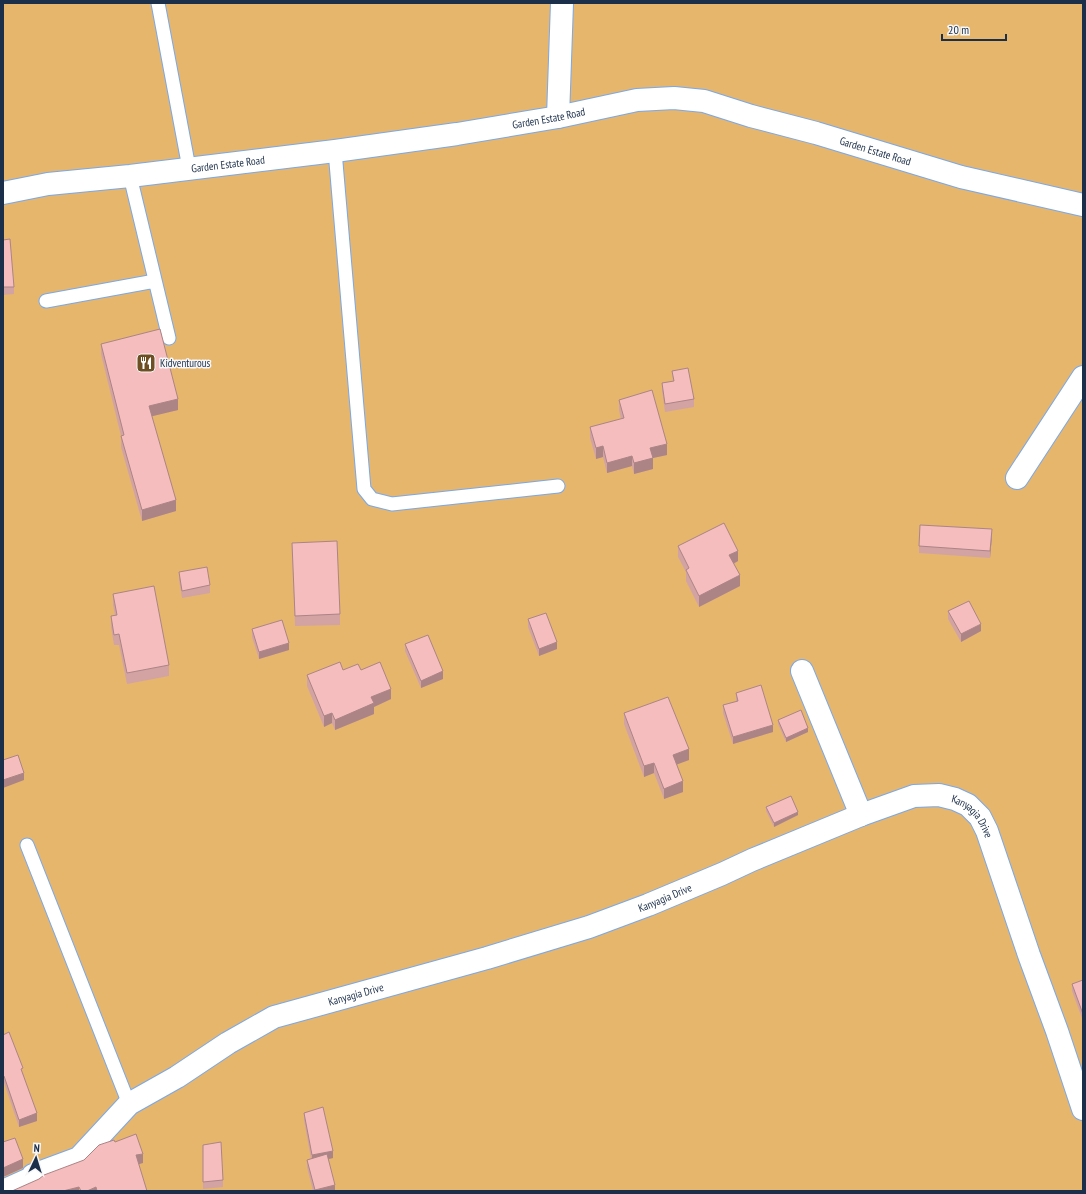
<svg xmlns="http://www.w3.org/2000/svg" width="1086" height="1194" viewBox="0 0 1086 1194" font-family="'PT Sans Narrow',sans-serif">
  <rect width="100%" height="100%" fill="#e0eaf8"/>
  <!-- green -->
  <path fill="#e6b66c" d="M 3,3 L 1083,3 L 1083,1191 L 3,1191 Z"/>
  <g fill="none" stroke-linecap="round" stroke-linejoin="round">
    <defs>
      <path id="service" d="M 158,3 L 189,168
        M 335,151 L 364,489 L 372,499 L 392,504 L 558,486
        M 130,176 L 169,338
        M 46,301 L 155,281
        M 27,845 L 129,1104"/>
      <g id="minor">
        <path d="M 558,117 L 562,3"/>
        <path d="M 1017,478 L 1083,377"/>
        <path d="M 802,671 L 861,815"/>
        <path id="s1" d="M 3,1191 L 34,1177 L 33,1175 L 79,1158 L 129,1104 L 177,1077 L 228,1043 L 274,1017 L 487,958 L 589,927 L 648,905 L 722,874 L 752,860 L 861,815 L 914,796 L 939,795 L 955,799 L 968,805 L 980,817 L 987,831 L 1029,955 L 1057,1031 L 1083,1109"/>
      </g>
      <g id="tertiary">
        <path id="s2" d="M 3,193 L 48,184 L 130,176 L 335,151 L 457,134 L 558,117 L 637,100 L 674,98 L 704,101 L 751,116 L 816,133 L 961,177 L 1083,205"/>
      </g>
    </defs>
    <!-- service casing -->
    <use href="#service" stroke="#79a8ea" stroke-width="15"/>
    <!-- minor casing -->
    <use href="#minor" stroke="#79a8ea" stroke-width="24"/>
    <!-- tertiary casing -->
    <use href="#tertiary" stroke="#79a8ea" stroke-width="24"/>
    <!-- service -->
    <use href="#service" stroke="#fff" stroke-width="13"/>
    <!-- minor -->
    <use href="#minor" stroke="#fff" stroke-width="22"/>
    <!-- tertiary -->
    <use href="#tertiary" stroke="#fff" stroke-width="22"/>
  </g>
  <!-- wall -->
  <path fill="#d3a3a3" d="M 3,240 L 14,287 L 14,294 L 3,295 Z
    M 101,344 L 178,410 L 152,416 L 176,511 L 142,521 L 121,447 L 121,436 L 101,354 Z
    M 672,371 L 694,399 L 694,407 L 665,412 L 662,390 L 662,383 L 673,381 Z
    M 619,400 L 667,455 L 653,458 L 653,469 L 634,474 L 632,466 L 607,473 L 603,457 L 596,459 L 590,438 L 590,427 L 621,419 L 619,410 Z
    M 992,536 L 990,558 L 919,553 L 919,546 Z
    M 292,543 L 340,614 L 340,625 L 295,626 Z
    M 678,546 L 738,561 L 734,564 L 740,586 L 699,607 L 686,581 L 686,572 L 678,557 Z
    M 179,572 L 210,585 L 210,593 L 182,598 L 179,580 Z
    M 113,594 L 169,665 L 169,676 L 127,684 L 119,645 L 114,645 L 111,627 L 111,616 L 115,615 L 113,605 Z
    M 948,611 L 981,631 L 961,642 L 948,619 Z
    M 528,619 L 557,649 L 539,656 L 528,627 Z
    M 252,629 L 289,650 L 259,659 L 252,637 Z
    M 405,644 L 443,679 L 421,688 L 405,651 Z
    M 343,670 L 361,670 L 391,699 L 374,707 L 374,714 L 335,730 L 332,723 L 324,727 L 307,686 L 307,675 Z
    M 736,693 L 773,732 L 733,744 L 723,713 L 723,705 L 736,701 Z
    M 624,713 L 689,760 L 677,764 L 683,792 L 664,799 L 654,773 L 644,777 L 624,724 Z
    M 778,720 L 808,732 L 786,742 L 778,724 Z
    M 766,807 L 798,815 L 774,827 L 766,811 Z
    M 1083,980 L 1083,1021 L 1072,991 L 1072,984 Z
    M 3,1035 L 23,1073 L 37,1121 L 19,1127 L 4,1083 L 3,1083 Z
    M 304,1113 L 333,1158 L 328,1159 L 335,1191 L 313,1191 L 307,1167 L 307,1160 L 311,1159 L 304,1120 Z
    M 203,1145 L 223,1180 L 223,1187 L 203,1189 Z"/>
  <!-- shaded-wall -->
  <path fill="#ac8485" d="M 178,399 L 178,410 L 149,417 L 149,406 Z
    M 667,444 L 667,455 L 653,458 L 653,469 L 634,474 L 634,463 L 650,448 Z
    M 603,446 L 603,457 L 596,459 L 596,448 Z
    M 632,456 L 632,466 L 607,473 L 607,463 Z
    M 176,500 L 176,511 L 142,521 L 142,510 Z
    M 992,529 L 992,536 L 990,558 L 990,551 Z
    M 738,551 L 738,561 L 729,566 L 729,555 Z
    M 740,575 L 740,586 L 699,607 L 699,596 Z
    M 981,624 L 981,631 L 961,642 L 961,634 Z
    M 557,642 L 557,649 L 539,656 L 539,649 Z
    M 289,643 L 289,650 L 259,659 L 259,652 Z
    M 443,671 L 443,679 L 421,688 L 421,681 Z
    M 391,689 L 391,699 L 374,707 L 374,714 L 335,730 L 335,720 L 371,697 Z
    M 332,713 L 332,723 L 324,727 L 324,716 Z
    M 773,725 L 773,732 L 733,744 L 733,737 Z
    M 808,728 L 808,732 L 786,742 L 786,738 Z
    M 689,749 L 689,760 L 673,766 L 673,755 Z
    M 654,763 L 654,773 L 644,777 L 644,766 Z
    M 24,773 L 24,780 L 3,788 L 3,780 Z
    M 683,781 L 683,792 L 664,799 L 664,789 Z
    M 798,812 L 798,815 L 774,827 L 774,823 Z
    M 37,1113 L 37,1121 L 19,1127 L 19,1120 Z
    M 333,1151 L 333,1158 L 312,1163 L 312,1155 Z
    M 143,1154 L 143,1163 L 136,1165 L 136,1155 Z
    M 23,1159 L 23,1168 L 3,1177 L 3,1168 Z
    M 335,1185 L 335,1191 L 315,1191 L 315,1190 Z
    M 79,1187 L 79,1191 L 63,1191 Z
    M 96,1187 L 96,1191 L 87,1191 Z"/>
  <!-- building -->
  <path fill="#f5bdbe" stroke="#ac8485" d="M 10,239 L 14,287 L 3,287 L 3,240 Z
    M 160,329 L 178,399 L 149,406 L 176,500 L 142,510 L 121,436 L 124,435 L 101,344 Z
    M 688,368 L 694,399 L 665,404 L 662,383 L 674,381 L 672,371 Z
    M 652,390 L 667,444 L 650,448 L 653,458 L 634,463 L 632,456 L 607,463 L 603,446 L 596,448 L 590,427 L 624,418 L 619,400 Z
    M 724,523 L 738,551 L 729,555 L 740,575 L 699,596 L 686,570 L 689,568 L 678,546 Z
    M 920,525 L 992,529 L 990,551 L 919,546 Z
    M 337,541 L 340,614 L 295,616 L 292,543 Z
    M 207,567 L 210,585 L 182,591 L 179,572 Z
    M 154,586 L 169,665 L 127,673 L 119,634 L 114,635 L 111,616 L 117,615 L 113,594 Z
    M 969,601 L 981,624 L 961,634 L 948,611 Z
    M 546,613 L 557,642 L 539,649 L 528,619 Z
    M 282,620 L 289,643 L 259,652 L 252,629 Z
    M 428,635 L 443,671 L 421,681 L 405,644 Z
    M 340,662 L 343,670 L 358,664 L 361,670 L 380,662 L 391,689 L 371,697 L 374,703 L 335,720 L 332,713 L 324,716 L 307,675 Z
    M 761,685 L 773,725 L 733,737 L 723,705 L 738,701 L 736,693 Z
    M 668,697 L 689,749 L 673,755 L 683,781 L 664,789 L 654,763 L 644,766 L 624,713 Z
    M 801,710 L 808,728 L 786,738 L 778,720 Z
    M 18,755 L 24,773 L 3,780 L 3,760 Z
    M 791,796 L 798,812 L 774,823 L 766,807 Z
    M 1083,980 L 1083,1014 L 1072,984 Z
    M 9,1032 L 23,1068 L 21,1069 L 37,1113 L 19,1120 L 4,1076 L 3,1076 L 3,1035 Z
    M 323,1107 L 333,1151 L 312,1155 L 304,1113 Z
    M 136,1134 L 143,1154 L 136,1155 L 147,1191 L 97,1191 L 96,1187 L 87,1191 L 81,1191 L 79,1187 L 63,1191 L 12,1191 L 39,1179 L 44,1175 L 84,1160 L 99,1145 L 114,1140 L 115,1142 Z
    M 15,1138 L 23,1159 L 3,1168 L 3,1142 Z
    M 221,1142 L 223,1180 L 203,1182 L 203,1145 Z
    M 327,1154 L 335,1185 L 315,1190 L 307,1160 Z"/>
  <!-- icons -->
  <defs>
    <symbol id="restaurant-square" viewBox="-11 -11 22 22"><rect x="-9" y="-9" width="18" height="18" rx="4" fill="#6c5023" stroke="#f7f7f7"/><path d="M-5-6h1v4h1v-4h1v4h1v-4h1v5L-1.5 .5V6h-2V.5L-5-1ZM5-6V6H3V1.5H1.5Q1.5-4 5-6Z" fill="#fff"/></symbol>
  </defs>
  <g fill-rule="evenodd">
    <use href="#restaurant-square" x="135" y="352" width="22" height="22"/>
  </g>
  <g text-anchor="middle" stroke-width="3" stroke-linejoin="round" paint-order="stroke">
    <!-- street labels -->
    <g font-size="11" fill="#1c2f4a" stroke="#f7f7f7">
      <text dy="4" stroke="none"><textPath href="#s2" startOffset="551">Garden Estate Road</textPath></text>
      <text dy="4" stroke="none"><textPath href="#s2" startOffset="887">Garden Estate Road</textPath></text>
      <text dy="4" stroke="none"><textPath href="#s2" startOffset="227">Garden Estate Road</textPath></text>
      <text dy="4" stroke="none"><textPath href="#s1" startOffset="1073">Kanyagia Drive</textPath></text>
      <text dy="4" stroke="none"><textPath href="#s1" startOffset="737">Kanyagia Drive</textPath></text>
      <text dy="4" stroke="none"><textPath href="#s1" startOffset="413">Kanyagia Drive</textPath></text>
    </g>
    <!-- poi labels -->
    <g font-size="11" fill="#1c2f4a" stroke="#f7f7f7" text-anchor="start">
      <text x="160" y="367">Kidventurous</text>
    </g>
  </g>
  <!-- border -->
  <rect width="1086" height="1194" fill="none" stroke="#1c2f4a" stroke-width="8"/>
  <!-- north arrow -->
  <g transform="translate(36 1158) rotate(4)" stroke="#f7f7f7" stroke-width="3" paint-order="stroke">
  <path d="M0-3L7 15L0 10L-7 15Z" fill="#1c2f4a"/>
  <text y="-6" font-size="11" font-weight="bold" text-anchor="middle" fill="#1c2f4a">N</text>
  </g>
  <!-- scale -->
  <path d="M942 34v6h64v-6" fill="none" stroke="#1c2f4a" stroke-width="2"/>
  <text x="948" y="34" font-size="12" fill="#1c2f4a" stroke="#f7f7f7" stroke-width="3" paint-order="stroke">20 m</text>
</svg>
